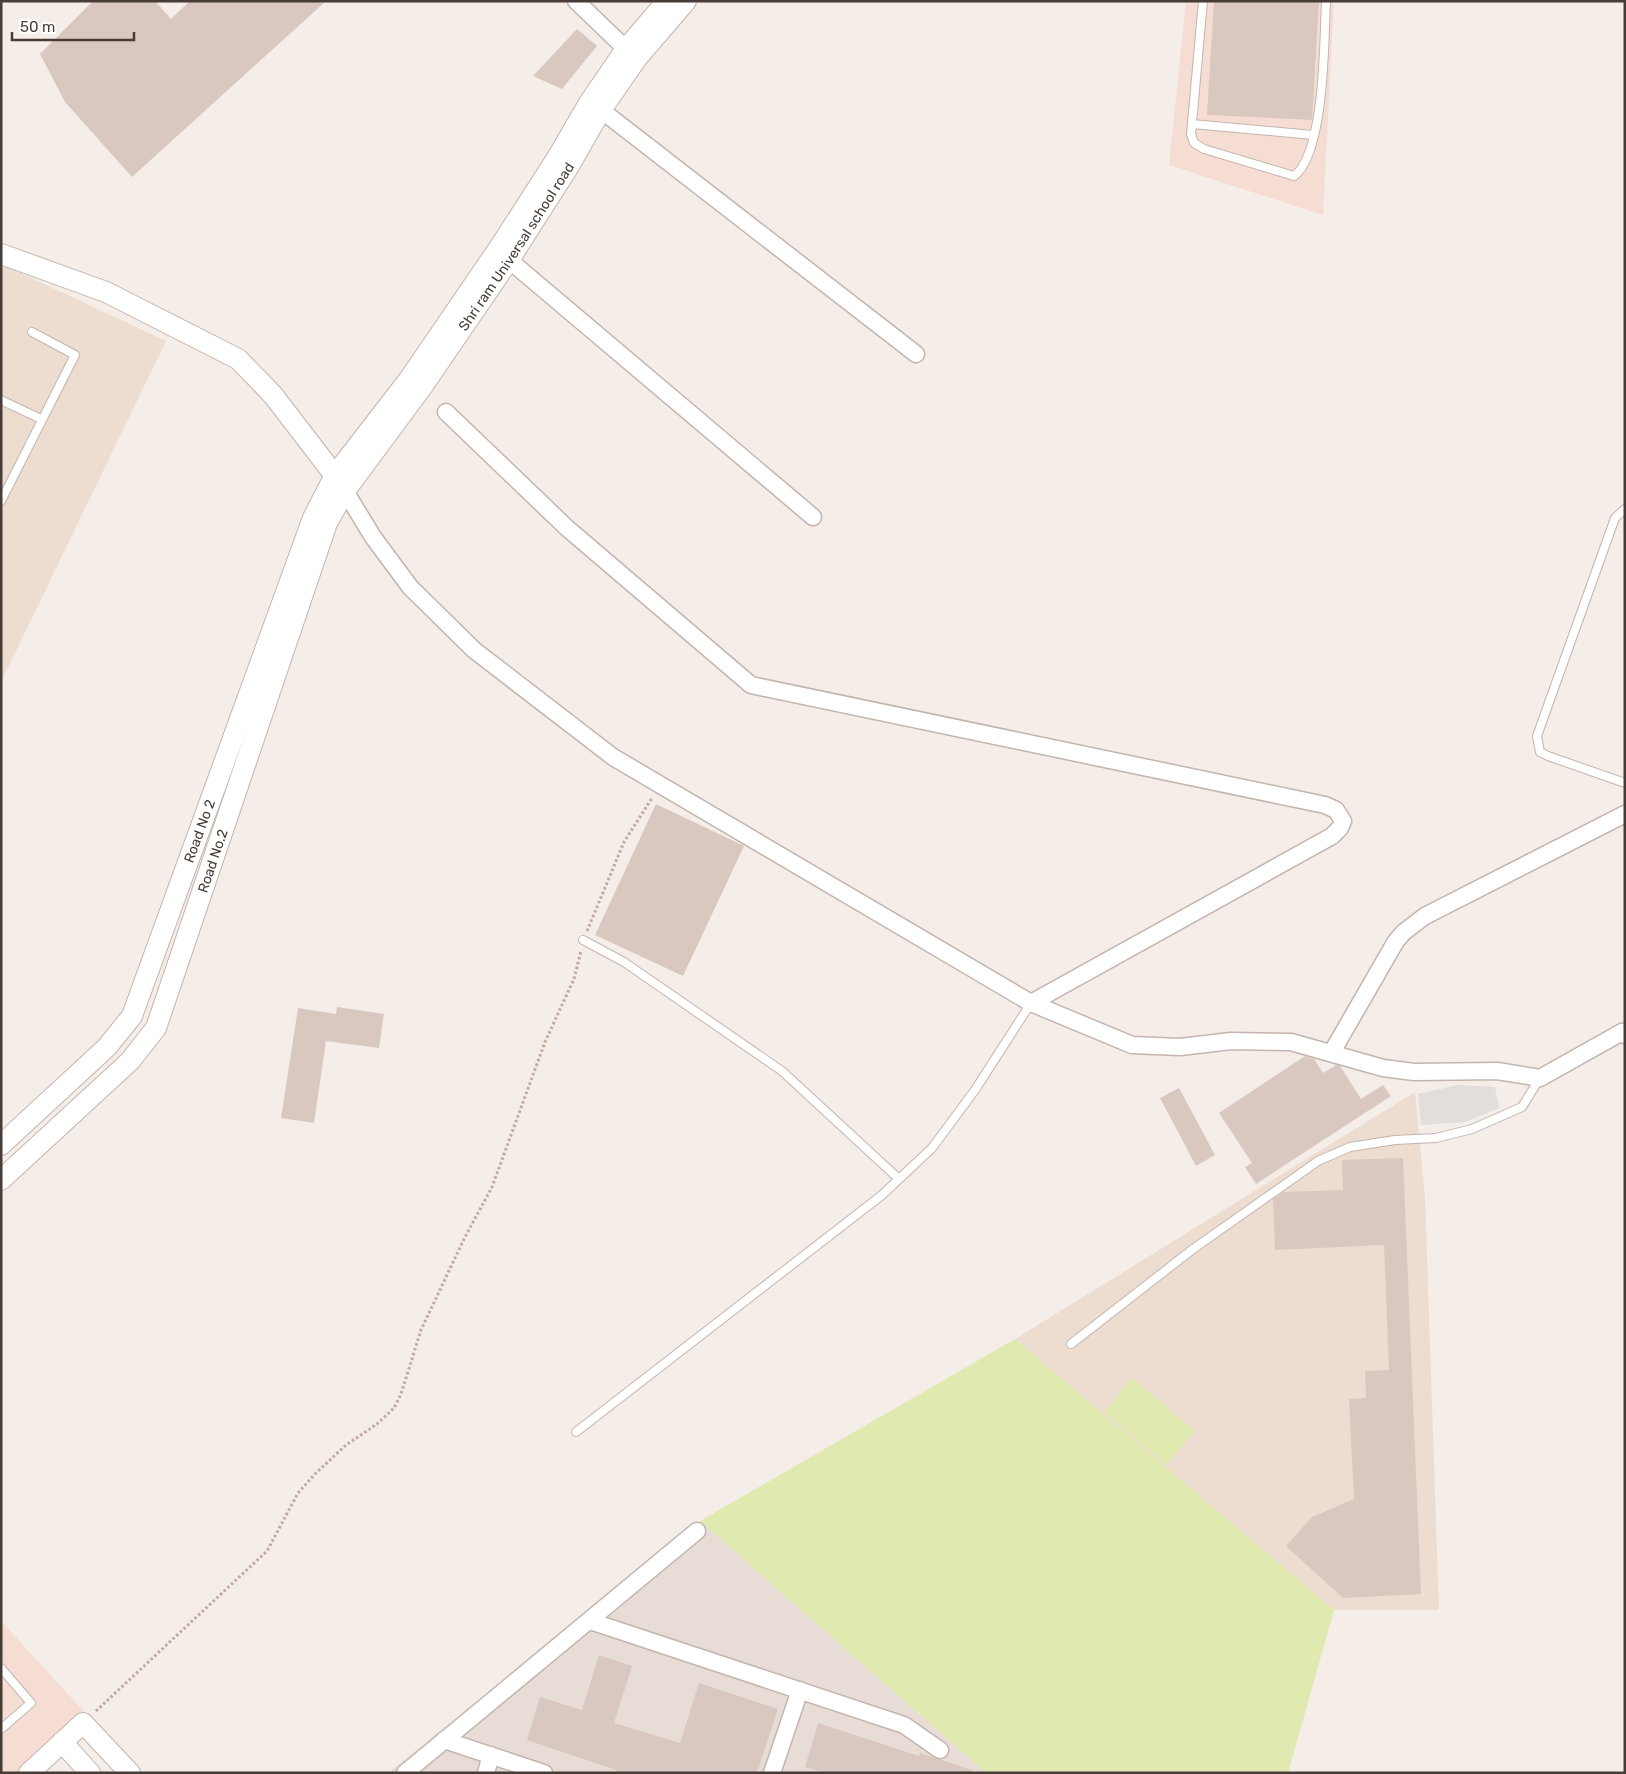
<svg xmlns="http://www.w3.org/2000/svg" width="1626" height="1774" viewBox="0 0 1626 1774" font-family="Rubik,sans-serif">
  <rect width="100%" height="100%" fill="#f4ede8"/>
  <!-- residential -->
  <path fill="#e8ddd6" d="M 700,1521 L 986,1773 L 388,1773 Z"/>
  <!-- commercial -->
  <path fill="#f6ddd3" d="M 1186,1 L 1334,1 L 1323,215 L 1169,165 Z
    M 1,1621 L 87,1715 L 23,1773 L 1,1773 Z"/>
  <!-- education -->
  <path fill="#edddd1" d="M 1,264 L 166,341 L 1,682 Z
    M 1415,1092 L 1425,1198 L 1439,1610 L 1334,1610 L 1015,1339 Z"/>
  <!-- green -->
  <path fill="#e0e9b0" d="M 1015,1339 L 1334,1610 L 1288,1773 L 986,1773 L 700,1521 Z
    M 1132,1378 L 1195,1431 L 1166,1465 L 1104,1412 Z"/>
  <!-- parking -->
  <path fill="#e2dedc" d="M 1458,1085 L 1495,1087 L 1499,1108 L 1465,1122 L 1421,1125 L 1418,1094 Z"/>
  <!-- building -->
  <path fill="#d9c8c0" d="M 93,1 L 155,1 L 171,19 L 190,1 L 326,1 L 132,177 L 65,102 L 40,54 Z
    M 1214,1 L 1319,1 L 1312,120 L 1207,115 Z
    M 577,29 L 597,46 L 562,89 L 533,76 Z
    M 656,804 L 744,846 L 683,976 L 595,935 Z
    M 337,1007 L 384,1014 L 379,1048 L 326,1041 L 314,1123 L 281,1118 L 298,1008 L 336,1014 Z
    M 1305,1056 L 1314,1059 L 1323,1073 L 1336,1065 L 1340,1066 L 1361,1099 L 1383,1085 L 1391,1096 L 1256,1184 L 1245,1167 L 1252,1163 L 1219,1113 Z
    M 1179,1088 L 1215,1155 L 1196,1166 L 1160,1098 Z
    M 1403,1158 L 1421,1594 L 1343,1598 L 1286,1546 L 1312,1517 L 1354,1499 L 1349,1399 L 1366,1398 L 1365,1371 L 1389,1370 L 1384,1245 L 1275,1250 L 1273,1199 L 1284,1192 L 1343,1190 L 1342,1160 Z
    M 599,1655 L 632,1666 L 614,1723 L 680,1743 L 699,1683 L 778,1709 L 757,1773 L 616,1773 L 616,1770 L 527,1740 L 540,1697 L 582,1710 Z
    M 818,1723 L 919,1756 L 920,1753 L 972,1770 L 972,1773 L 825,1773 L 805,1767 Z"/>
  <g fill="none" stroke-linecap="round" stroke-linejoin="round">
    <defs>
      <path id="service" d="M 1203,1 L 1191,134 L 1194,143 L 1204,149 L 1294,176 C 1325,153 1324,40 1326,1
        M 1192,124 L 1313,135
        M 1,400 L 41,419
        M 1,501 L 75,355 L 32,332
        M 1625,509 L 1615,518 L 1537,736 L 1540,752 L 1548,756 L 1625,783
        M 583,940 L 624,962 L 782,1071 L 899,1179
        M 1071,1344 L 1193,1249 L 1318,1161 L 1350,1147 L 1395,1140 L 1436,1138 L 1472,1129 L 1522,1107 L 1540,1078
        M 576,1432 L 882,1195 L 932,1148 L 975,1090 L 1031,1003
        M 1,1668 L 31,1703 L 1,1729"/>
      <path id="minor" d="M 576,1 L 626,49
        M 601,110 L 916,354
        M 509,260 L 813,517
        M 446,412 L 567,528 L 751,685 L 1325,805 L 1336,810 L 1343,821 L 1340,828 L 1332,836 L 1031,1003
        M 345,491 L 373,537 L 410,587 L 474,650 L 613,757 L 1031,1003 L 1132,1045 L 1180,1047 L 1231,1041 L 1291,1042 L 1383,1068 L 1414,1072 L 1497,1071 L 1540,1078 L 1622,1032 L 1625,1035
        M 1332,1052 L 1396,941 L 1404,932 L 1425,916 L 1625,814
        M 590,1621 L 904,1725 L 940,1750
        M 444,1740 L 544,1773
        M 405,1773 L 697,1531
        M 486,1773 L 491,1755
        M 772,1773 L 800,1690"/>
      <g id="tertiary">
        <path d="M 1,254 L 106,292 L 238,359 L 273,395 L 342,485"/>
        <path id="s1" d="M 1,1145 L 107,1047 L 132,1016 L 313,518 L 335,475 L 410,378 L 501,245 L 557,158 L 589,103 L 626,49 L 667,1"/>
        <path id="s2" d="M 1,1180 L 130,1061 L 156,1028 L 327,523 L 345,491 L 422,387 L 509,260 L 569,166 L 601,110 L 637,58 L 686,1"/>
        <path d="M 62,1742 L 90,1773"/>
        <path d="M 29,1773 L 83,1723 L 130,1773"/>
      </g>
    </defs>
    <!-- service casing -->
    <use href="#service" stroke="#c3b5ad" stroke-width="10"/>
    <!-- minor casing -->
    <use href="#minor" stroke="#c3b5ad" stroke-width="19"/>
    <!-- tertiary casing -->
    <use href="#tertiary" stroke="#c3b5ad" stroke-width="22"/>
    <!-- path -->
    <path stroke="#c2a99b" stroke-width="3" stroke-dasharray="2.5 2.5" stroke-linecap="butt" d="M 587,931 L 624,842 L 652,798
      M 96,1711 L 267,1551 L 298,1493 L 315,1474 L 346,1445 L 377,1424 L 394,1408 L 401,1394 L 421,1330 L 464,1239 L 492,1187 L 545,1042 L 574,979 L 581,951"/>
    <!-- service -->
    <use href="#service" stroke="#fff" stroke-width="8"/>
    <!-- minor -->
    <use href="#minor" stroke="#fff" stroke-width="16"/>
    <!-- tertiary -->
    <use href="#tertiary" stroke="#fff" stroke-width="20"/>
  </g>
  <g text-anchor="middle" stroke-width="4" stroke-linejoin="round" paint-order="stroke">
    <!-- street labels -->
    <g font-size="14" fill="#473c36" stroke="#fff">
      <text dy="5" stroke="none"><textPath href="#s2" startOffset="1086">Shri ram Universal school road</textPath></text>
      <text dy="5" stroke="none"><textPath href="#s1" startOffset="381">Road No 2</textPath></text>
      <text dy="5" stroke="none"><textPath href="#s2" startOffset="394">Road No.2</textPath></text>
    </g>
  </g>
  <!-- border -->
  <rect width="1626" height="1774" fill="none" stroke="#473c36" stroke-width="5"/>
  <!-- scale -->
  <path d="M12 32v8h122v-8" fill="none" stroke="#473c36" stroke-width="2.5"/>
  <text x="20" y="32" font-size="15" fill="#473c36" stroke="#ffffff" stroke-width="4" paint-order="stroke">50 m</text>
</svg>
